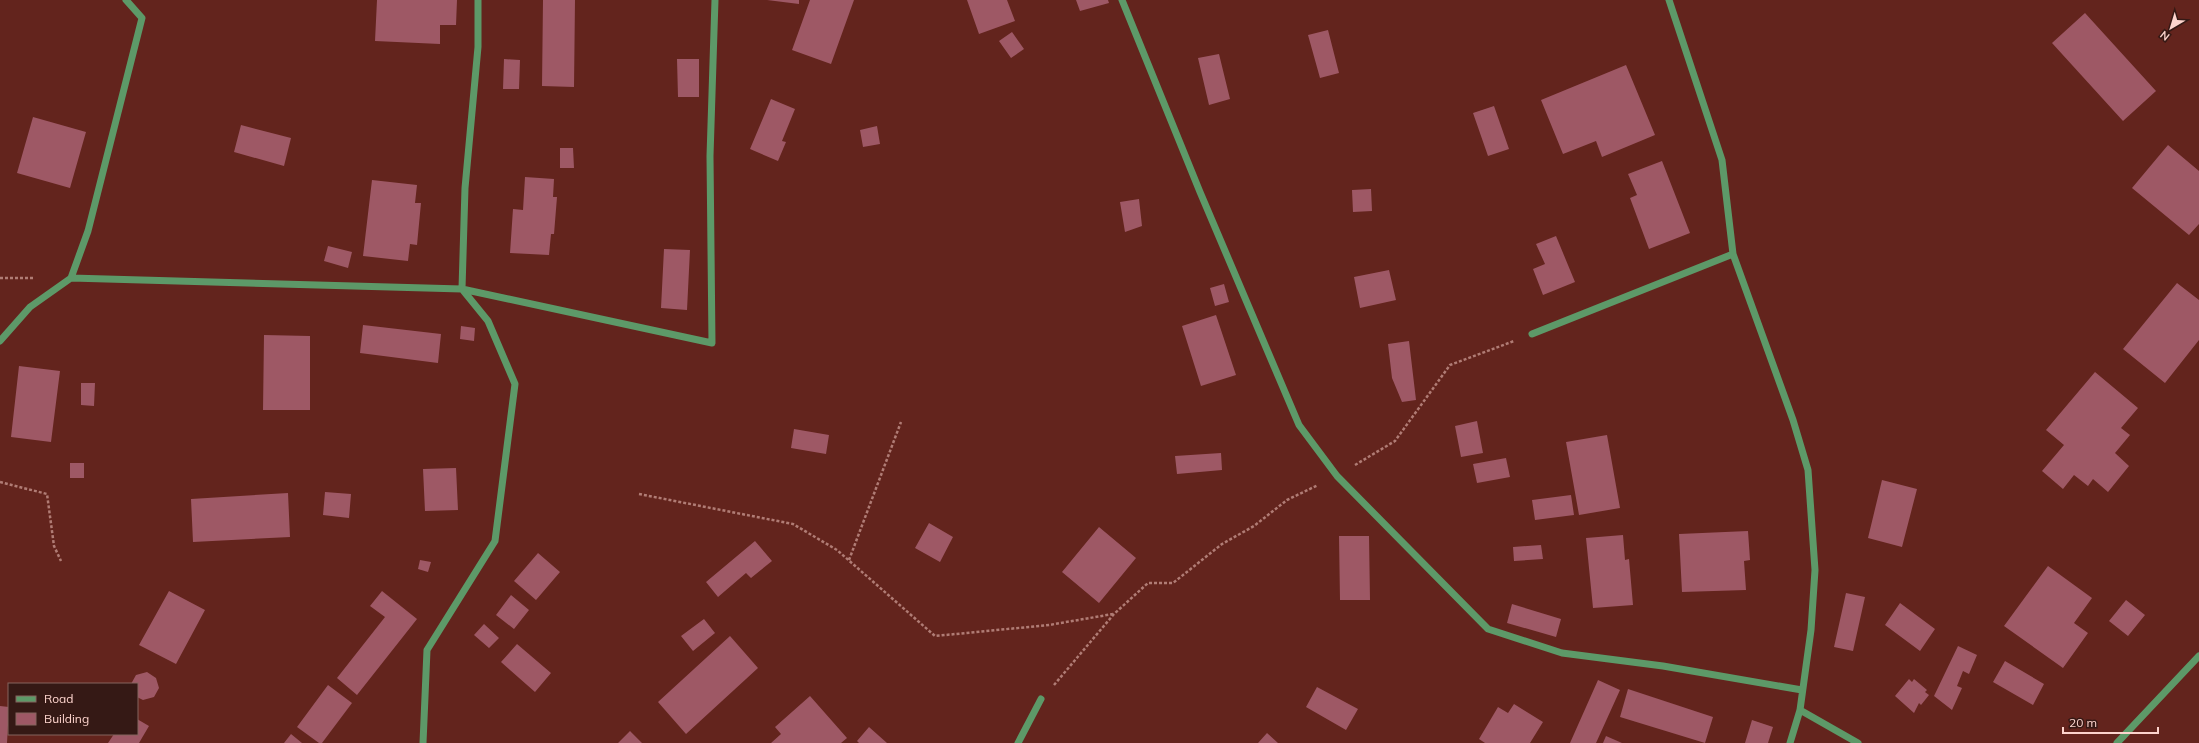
<svg xmlns="http://www.w3.org/2000/svg" width="2199" height="743" viewBox="0 0 2199 743" font-family="Mulish,sans-serif">
  <rect width="100%" height="100%" fill="#63241d"/>
  <!-- building -->
  <path fill="#9e5865" d="M 377,0 L 457,0 L 456,25 L 440,25 L 440,44 L 375,41 Z
    M 543,0 L 575,0 L 574,87 L 542,86 Z
    M 767,0 L 799,0 L 799,4 Z
    M 810,0 L 854,0 L 831,64 L 792,50 Z
    M 967,0 L 1007,0 L 1015,21 L 979,34 Z
    M 1076,0 L 1108,0 L 1109,3 L 1080,11 Z
    M 2085,13 L 2156,91 L 2123,121 L 2052,43 Z
    M 1328,30 L 1339,73 L 1320,78 L 1308,35 Z
    M 1012,32 L 1024,49 L 1011,58 L 999,41 Z
    M 1219,54 L 1230,99 L 1209,105 L 1198,58 Z
    M 504,59 L 520,60 L 519,89 L 503,89 Z
    M 677,59 L 699,59 L 699,97 L 678,97 Z
    M 1626,65 L 1655,135 L 1602,157 L 1596,141 L 1563,154 L 1541,100 Z
    M 771,99 L 795,109 L 782,141 L 786,142 L 778,161 L 750,149 Z
    M 1494,106 L 1509,149 L 1488,156 L 1473,113 Z
    M 33,117 L 86,132 L 70,188 L 17,173 Z
    M 241,125 L 291,138 L 284,166 L 234,152 Z
    M 877,126 L 880,144 L 863,147 L 860,130 Z
    M 2168,145 L 2199,171 L 2199,224 L 2189,235 L 2132,188 Z
    M 560,148 L 573,148 L 574,168 L 560,168 Z
    M 1662,161 L 1690,233 L 1649,249 L 1630,198 L 1637,195 L 1628,174 Z
    M 525,177 L 554,179 L 553,197 L 557,197 L 554,234 L 551,234 L 549,255 L 510,253 L 513,209 L 523,210 Z
    M 372,180 L 417,185 L 415,203 L 421,203 L 417,245 L 410,244 L 408,261 L 363,256 Z
    M 1371,189 L 1372,211 L 1353,212 L 1352,190 Z
    M 1139,199 L 1142,226 L 1125,232 L 1120,202 Z
    M 1556,236 L 1575,282 L 1543,295 L 1533,269 L 1545,264 L 1536,244 Z
    M 328,246 L 352,252 L 348,268 L 324,261 Z
    M 664,249 L 690,250 L 687,310 L 661,308 Z
    M 1389,270 L 1396,300 L 1360,308 L 1354,277 Z
    M 2177,283 L 2199,300 L 2199,340 L 2165,383 L 2123,349 Z
    M 1224,284 L 1229,302 L 1215,306 L 1210,288 Z
    M 1216,315 L 1236,375 L 1201,386 L 1182,326 Z
    M 363,325 L 441,334 L 438,363 L 360,353 Z
    M 461,326 L 475,328 L 474,341 L 460,339 Z
    M 264,335 L 310,336 L 310,410 L 263,410 Z
    M 1409,341 L 1416,400 L 1402,402 L 1392,378 L 1388,344 Z
    M 19,366 L 60,371 L 51,442 L 11,437 Z
    M 2095,372 L 2138,408 L 2121,428 L 2130,435 L 2115,453 L 2129,466 L 2108,492 L 2093,479 L 2088,486 L 2074,475 L 2063,489 L 2042,471 L 2064,445 L 2046,430 Z
    M 81,383 L 95,383 L 94,406 L 81,405 Z
    M 1477,421 L 1483,453 L 1461,457 L 1455,426 Z
    M 794,429 L 829,435 L 826,454 L 791,448 Z
    M 1607,435 L 1620,508 L 1579,515 L 1566,442 Z
    M 1221,453 L 1222,470 L 1177,474 L 1175,456 Z
    M 1506,458 L 1510,477 L 1477,483 L 1473,464 Z
    M 70,463 L 84,463 L 84,478 L 70,478 Z
    M 456,468 L 458,510 L 425,511 L 423,469 Z
    M 1882,480 L 1917,489 L 1902,547 L 1868,538 Z
    M 325,492 L 351,494 L 349,518 L 323,515 Z
    M 288,493 L 290,537 L 193,542 L 191,499 Z
    M 1571,495 L 1574,515 L 1535,520 L 1532,500 Z
    M 929,523 L 953,537 L 940,562 L 915,548 Z
    M 1099,527 L 1136,558 L 1099,603 L 1062,572 Z
    M 1748,531 L 1750,560 L 1744,561 L 1746,590 L 1682,592 L 1679,534 Z
    M 1623,535 L 1625,560 L 1629,559 L 1633,605 L 1593,608 L 1586,538 Z
    M 1339,536 L 1369,536 L 1370,600 L 1340,600 Z
    M 755,541 L 772,561 L 751,578 L 746,573 L 718,597 L 706,582 Z
    M 1541,545 L 1543,559 L 1514,561 L 1513,547 Z
    M 538,553 L 560,572 L 536,600 L 514,581 Z
    M 420,560 L 431,562 L 428,572 L 418,569 Z
    M 2048,566 L 2092,598 L 2074,623 L 2088,633 L 2063,668 L 2004,626 Z
    M 169,591 L 205,610 L 176,664 L 139,645 Z
    M 382,591 L 417,619 L 357,695 L 337,678 L 385,617 L 370,606 Z
    M 1846,593 L 1865,597 L 1853,651 L 1834,647 Z
    M 511,595 L 529,610 L 514,629 L 496,615 Z
    M 2126,600 L 2145,615 L 2128,636 L 2109,621 Z
    M 1900,603 L 1935,629 L 1920,651 L 1885,625 Z
    M 1512,604 L 1561,619 L 1556,637 L 1507,623 Z
    M 704,619 L 715,633 L 693,651 L 681,636 Z
    M 484,624 L 499,638 L 489,648 L 474,635 Z
    M 730,636 L 758,668 L 686,734 L 658,702 Z
    M 517,644 L 551,673 L 535,692 L 501,662 Z
    M 1958,646 L 1977,655 L 1969,674 L 1963,671 L 1957,686 L 1962,688 L 1952,710 L 1934,696 Z
    M 2005,661 L 2044,684 L 2033,705 L 1993,682 Z
    M 147,672 L 156,678 L 159,688 L 154,697 L 143,700 L 137,697 L 137,684 L 131,684 L 136,675 Z
    M 1909,679 L 1912,682 L 1914,679 L 1927,690 L 1925,692 L 1929,695 L 1921,705 L 1919,703 L 1914,713 L 1895,696 Z
    M 1598,680 L 1620,690 L 1596,743 L 1570,743 Z
    M 328,685 L 352,703 L 322,743 L 319,743 L 297,727 Z
    M 1317,687 L 1358,709 L 1346,730 L 1306,707 Z
    M 1628,689 L 1713,717 L 1705,743 L 1620,717 Z
    M 810,696 L 847,738 L 841,743 L 771,743 L 781,734 L 775,727 Z
    M 1514,704 L 1543,722 L 1530,743 L 1485,743 L 1479,739 L 1498,707 L 1508,713 Z
    M 0,706 L 9,707 L 7,743 L 0,743 Z
    M 137,719 L 149,726 L 139,743 L 108,743 L 114,734 L 137,734 Z
    M 1752,720 L 1773,727 L 1768,743 L 1745,743 Z
    M 869,727 L 887,743 L 859,743 L 857,741 Z
    M 630,731 L 642,743 L 618,743 Z
    M 1267,733 L 1278,743 L 1258,743 Z
    M 291,734 L 302,743 L 284,743 Z
    M 1606,736 L 1622,743 L 1603,743 Z"/>
  <g fill="none" stroke-linecap="round" stroke-linejoin="round">
    <!-- path -->
    <path stroke="#b07c75" stroke-width="2.5" stroke-dasharray="3 2" stroke-linecap="butt" d="M 0,278 L 35,278
      M 1355,465 L 1395,441 L 1450,365 L 1514,341
      M 0,482 L 47,494 L 54,546 L 61,561
      M 639,494 L 793,524 L 837,550 L 935,636 L 1049,625 L 1113,614
      M 849,560 L 901,422
      M 1054,685 L 1114,614 L 1148,583 L 1173,583 L 1222,544 L 1254,526 L 1287,500 L 1318,485"/>
    <!-- minor -->
    <path stroke="#5d9968" stroke-width="7" d="M 126,0 L 142,18 L 88,231 L 71,278 L 462,289 L 712,343 L 710,156 L 715,0
      M 1122,0 L 1200,192 L 1299,425 L 1337,476 L 1488,629 L 1562,653 L 1663,666 L 1802,690
      M 1669,0 L 1722,160 L 1733,254 L 1793,420 L 1808,470 L 1815,570 L 1811,630 L 1800,710 L 1790,743
      M 1532,334 L 1733,254
      M 0,341 L 30,307 L 71,278
      M 1800,710 L 1858,743
      M 423,743 L 427,650 L 495,541 L 515,384 L 488,321 L 462,289 L 465,188 L 478,47 L 478,0
      M 1018,743 L 1041,699
      M 2117,743 L 2199,656"/>
  </g>
  <!-- legend -->
  <rect x="8" y="683" width="130" height="52" fill="#351915" stroke="#85645f"/>
  <rect x="16" y="696" width="20" height="6" fill="#5d9968" stroke="#85645f"/>
  <text x="44" y="703" font-size="12" fill="#fdd4cd">Road</text>
  <rect x="16" y="713" width="20" height="12" fill="#9e5865" stroke="#85645f"/>
  <text x="44" y="723" font-size="12" fill="#fdd4cd">Building</text>
  <!-- north arrow -->
  <g transform="translate(2171 28) rotate(218)" stroke="#351915" stroke-width="3" paint-order="stroke">
  <path d="M0-3L7 15L0 10L-7 15Z" fill="#fdd4cd"/>
  <text y="-6" font-size="11" font-weight="bold" text-anchor="middle" fill="#fdd4cd">N</text>
  </g>
  <!-- scale -->
  <path d="M2063 727v6h95v-6" fill="none" stroke="#fdd4cd" stroke-width="2"/>
  <text x="2069" y="727" font-size="12" fill="#fdd4cd" stroke="#351915" stroke-width="3" paint-order="stroke">20 m</text>
</svg>
